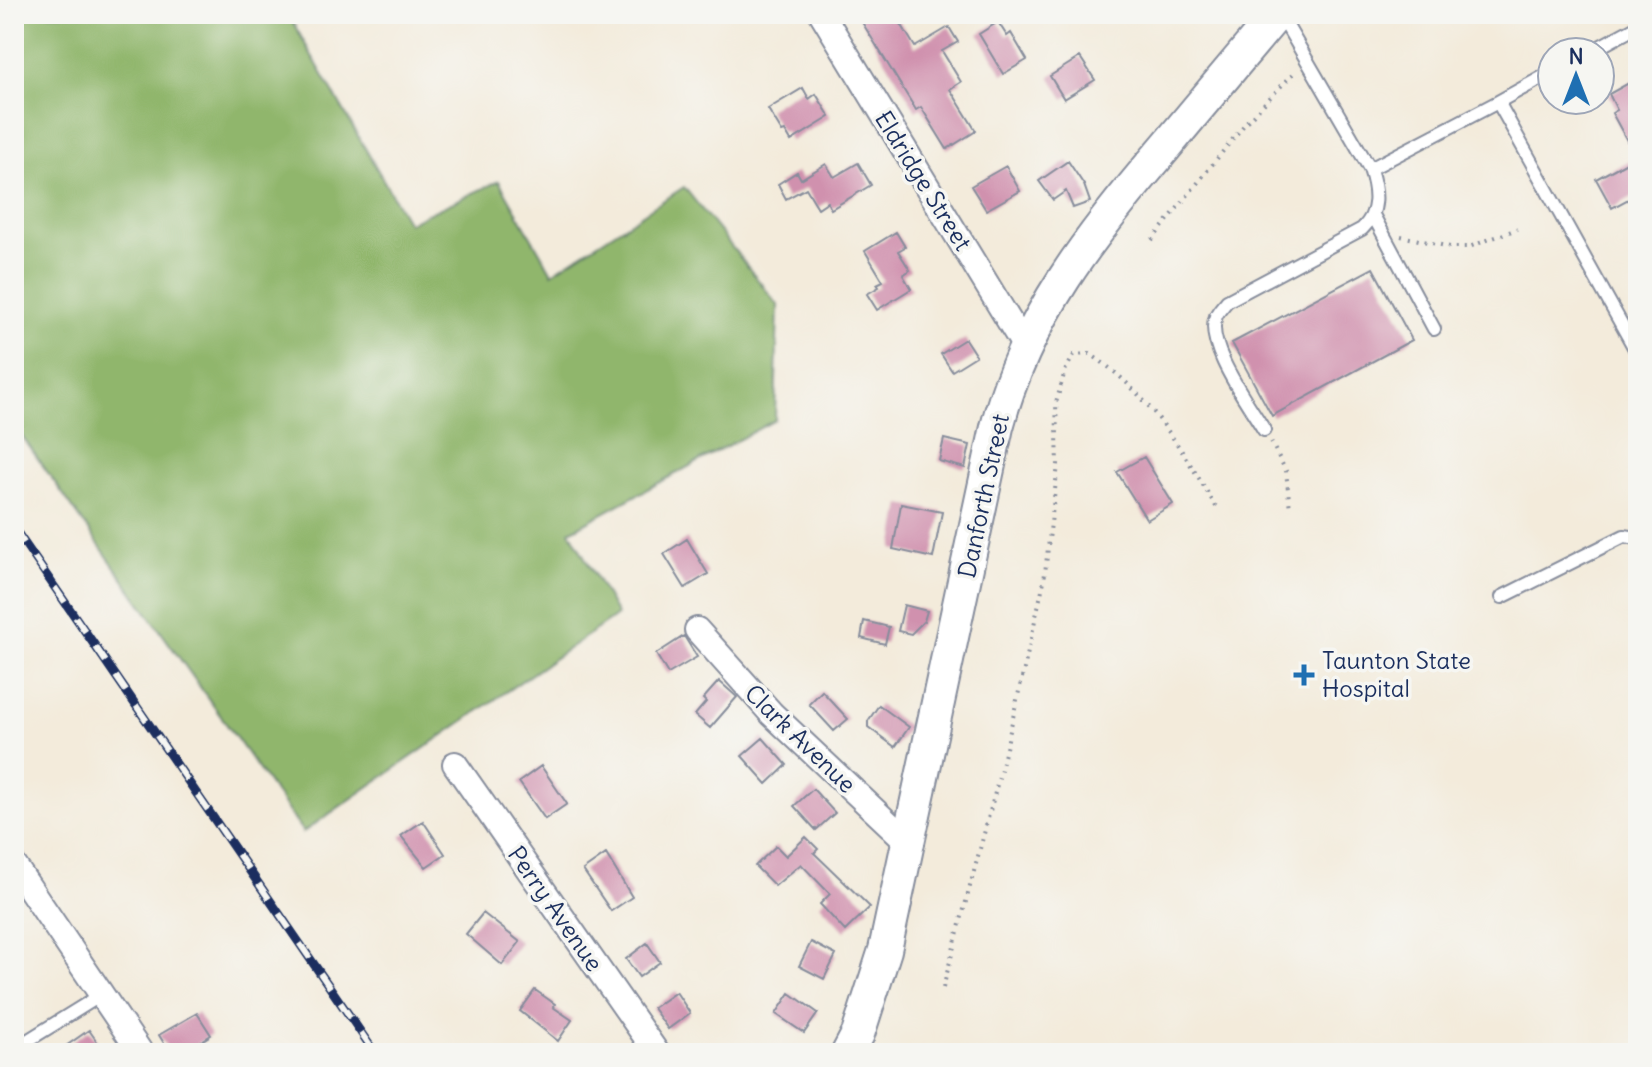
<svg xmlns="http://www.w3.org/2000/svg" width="1652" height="1067" viewBox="0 0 1652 1067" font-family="Delius,sans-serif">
  <rect width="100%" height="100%" fill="#f6f6f2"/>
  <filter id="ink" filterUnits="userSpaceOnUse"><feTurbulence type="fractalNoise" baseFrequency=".0125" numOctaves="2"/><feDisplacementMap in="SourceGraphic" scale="16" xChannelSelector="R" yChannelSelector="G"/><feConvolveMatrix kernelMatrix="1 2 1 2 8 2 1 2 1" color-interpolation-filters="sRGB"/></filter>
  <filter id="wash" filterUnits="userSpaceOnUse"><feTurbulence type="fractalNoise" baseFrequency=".006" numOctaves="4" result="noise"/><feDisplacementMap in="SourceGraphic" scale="32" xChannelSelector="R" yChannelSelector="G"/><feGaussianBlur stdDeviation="1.8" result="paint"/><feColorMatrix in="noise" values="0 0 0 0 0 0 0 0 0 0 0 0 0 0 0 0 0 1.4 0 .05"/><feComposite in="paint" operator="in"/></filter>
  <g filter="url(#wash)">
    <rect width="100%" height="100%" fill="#f3ebdb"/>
    <!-- forest -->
    <path fill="#90b66c" stroke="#567265" stroke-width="2" d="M 14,14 L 288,14 L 408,223 L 499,181 L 552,273 L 684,187 L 778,305 L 775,420 L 570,531 L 617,615 L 303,832 L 14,425 Z"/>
    <g id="blocks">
      <!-- building -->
      <path fill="#d091ae" d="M 857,14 L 895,14 L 915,47 L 949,27 L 958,42 L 942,51 L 961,82 L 950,89 L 976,131 L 947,149 L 921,107 L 916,110 Z
        M 998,22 L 1007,36 L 1011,33 L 1027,60 L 1003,74 L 979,34 Z
        M 1080,57 L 1095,80 L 1064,99 L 1050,76 Z
        M 1638,78 L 1638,194 L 1612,208 L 1596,179 L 1636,157 L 1612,113 L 1617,110 L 1609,94 Z
        M 803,88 L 809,99 L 816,94 L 830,117 L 791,141 L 785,131 L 782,132 L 768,109 Z
        M 1068,161 L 1084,185 L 1090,202 L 1073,208 L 1066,191 L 1053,200 L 1039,181 Z
        M 858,163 L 871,185 L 831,209 L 827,202 L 818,208 L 806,188 L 786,199 L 778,184 L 797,172 L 801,179 L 826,164 L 834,177 Z
        M 1006,166 L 1020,191 L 986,210 L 971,186 Z
        M 896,232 L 905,247 L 898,251 L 910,270 L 903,275 L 911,289 L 877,310 L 867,294 L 879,287 L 877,284 L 883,281 L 865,251 Z
        M 1373,268 L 1412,340 L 1272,416 L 1232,343 Z
        M 965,339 L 976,356 L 952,371 L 941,354 Z
        M 944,439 L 970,445 L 965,468 L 939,461 Z
        M 1144,457 L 1173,504 L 1147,520 L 1117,472 Z
        M 901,504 L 942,512 L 933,558 L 893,549 Z
        M 687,539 L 708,574 L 685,588 L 664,554 Z
        M 904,605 L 927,611 L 924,621 L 911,634 L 898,631 Z
        M 864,621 L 889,627 L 885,644 L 861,638 Z
        M 684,636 L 697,657 L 668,674 L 656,654 Z
        M 719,681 L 737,697 L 710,728 L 695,715 L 706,702 L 703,699 Z
        M 822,691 L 848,719 L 834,731 L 809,704 Z
        M 879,705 L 909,727 L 895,747 L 868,727 L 868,721 Z
        M 763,738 L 787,765 L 767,784 L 742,756 Z
        M 541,766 L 567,804 L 545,819 L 519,782 Z
        M 813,789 L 835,813 L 816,830 L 794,806 Z
        M 423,821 L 445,854 L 426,867 L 401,836 Z
        M 806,837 L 818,849 L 814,853 L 870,907 L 845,931 L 820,904 L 830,894 L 801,864 L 775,886 L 755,866 L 776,846 L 786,856 Z
        M 606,854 L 632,897 L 611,911 L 583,870 Z
        M 483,913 L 520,942 L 502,965 L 466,934 Z
        M 811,942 L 836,955 L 824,979 L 799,966 Z
        M 647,943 L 660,962 L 639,977 L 626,959 Z
        M 535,990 L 555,1004 L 553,1007 L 572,1020 L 558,1041 L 520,1011 Z
        M 676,992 L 690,1013 L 668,1029 L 653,1008 Z
        M 790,993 L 818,1013 L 804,1033 L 776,1014 Z
        M 197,1013 L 211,1035 L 182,1053 L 170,1053 L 159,1035 Z
        M 89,1030 L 105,1053 L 56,1053 Z"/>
    </g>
  </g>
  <g filter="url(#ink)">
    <use href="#blocks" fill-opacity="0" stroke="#878d9c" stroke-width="2"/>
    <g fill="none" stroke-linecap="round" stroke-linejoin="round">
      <defs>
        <path id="service" d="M 1280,14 L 1370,169 L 1498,102 L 1638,354
          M 1590,52 L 1638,26
          M 1498,102 L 1552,72
          M 1373,215 L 1434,329
          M 1264,430 C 1249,404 1204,345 1216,316 C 1218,311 1224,305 1227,301 L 1362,229 C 1380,212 1377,191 1370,169
          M 1502,597 L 1624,536 L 1638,538
          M 14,1049 L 101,995"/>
        <path id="minor" d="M 822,14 L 1025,347
          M 697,630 L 772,714 L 909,843
          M 455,764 L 657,1053
          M 14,865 L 141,1053"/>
        <path id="tertiary" d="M 848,1053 L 858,1034 L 885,950 L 997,427 C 1025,318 1092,233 1164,149 C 1201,104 1239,59 1277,14"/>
      </defs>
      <!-- service casing -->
      <use href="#service" stroke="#878d9c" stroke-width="16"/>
      <!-- minor casing -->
      <use href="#minor" stroke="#878d9c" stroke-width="28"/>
      <!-- tertiary casing -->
      <use href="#tertiary" stroke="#878d9c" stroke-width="36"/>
      <!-- path -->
      <path stroke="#878d9c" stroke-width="4" stroke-dasharray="2 6" stroke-linecap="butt" d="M 1401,236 L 1450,247 L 1469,247 L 1517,229
        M 1152,240 L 1248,120 L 1295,72
        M 1271,442 L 1286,471 L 1290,509
        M 943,988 L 1002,766 L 1044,581 L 1058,465 L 1056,403 L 1065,371 L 1074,355 L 1090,354 C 1149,392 1182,450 1218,510"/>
      <!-- service -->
      <use href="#service" stroke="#fff" stroke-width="12"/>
      <!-- minor -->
      <use href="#minor" stroke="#fff" stroke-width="24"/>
      <!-- tertiary -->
      <use href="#tertiary" stroke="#fff" stroke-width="32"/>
      <defs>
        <path id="rail" d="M 14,528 L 375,1053"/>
      </defs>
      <!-- rail casing -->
      <use href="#rail" stroke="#1b2f5e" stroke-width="9"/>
      <!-- rail -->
      <use href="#rail" stroke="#f6f6f2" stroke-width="6" stroke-dasharray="18" stroke-linecap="butt"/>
    </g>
  </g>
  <!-- markers -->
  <path fill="#1f6fb2" stroke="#f6f6f2" stroke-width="3" d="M1300 663h8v8h8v8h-8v8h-8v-8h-8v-8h8z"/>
  <g text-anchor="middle" stroke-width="7" stroke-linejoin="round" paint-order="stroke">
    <!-- street labels -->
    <g font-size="24" fill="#1b2f5e" stroke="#f6f6f2">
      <text transform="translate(923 181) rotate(58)" y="8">Eldridge Street</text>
      <text transform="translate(984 496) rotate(-78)" y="8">Danforth Street</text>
      <text transform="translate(800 739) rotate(44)" y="8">Clark Avenue</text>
      <text transform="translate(555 909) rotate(55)" y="8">Perry Avenue</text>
    </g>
    <!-- poi labels -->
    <g font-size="24" fill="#1b2f5e" stroke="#f6f6f2" text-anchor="start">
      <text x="1322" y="669">Taunton State<tspan x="1322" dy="28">Hospital</tspan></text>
    </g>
  </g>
  <!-- margin -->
  <rect width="1652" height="1067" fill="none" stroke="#f6f6f2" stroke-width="48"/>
  <!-- north arrow -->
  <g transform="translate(1576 76)"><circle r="38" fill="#f6f6f2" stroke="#9ea6b7" stroke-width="2"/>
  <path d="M0-6L14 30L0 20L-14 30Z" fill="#1f6fb2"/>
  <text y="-12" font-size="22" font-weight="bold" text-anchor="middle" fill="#1b2f5e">N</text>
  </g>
</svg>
